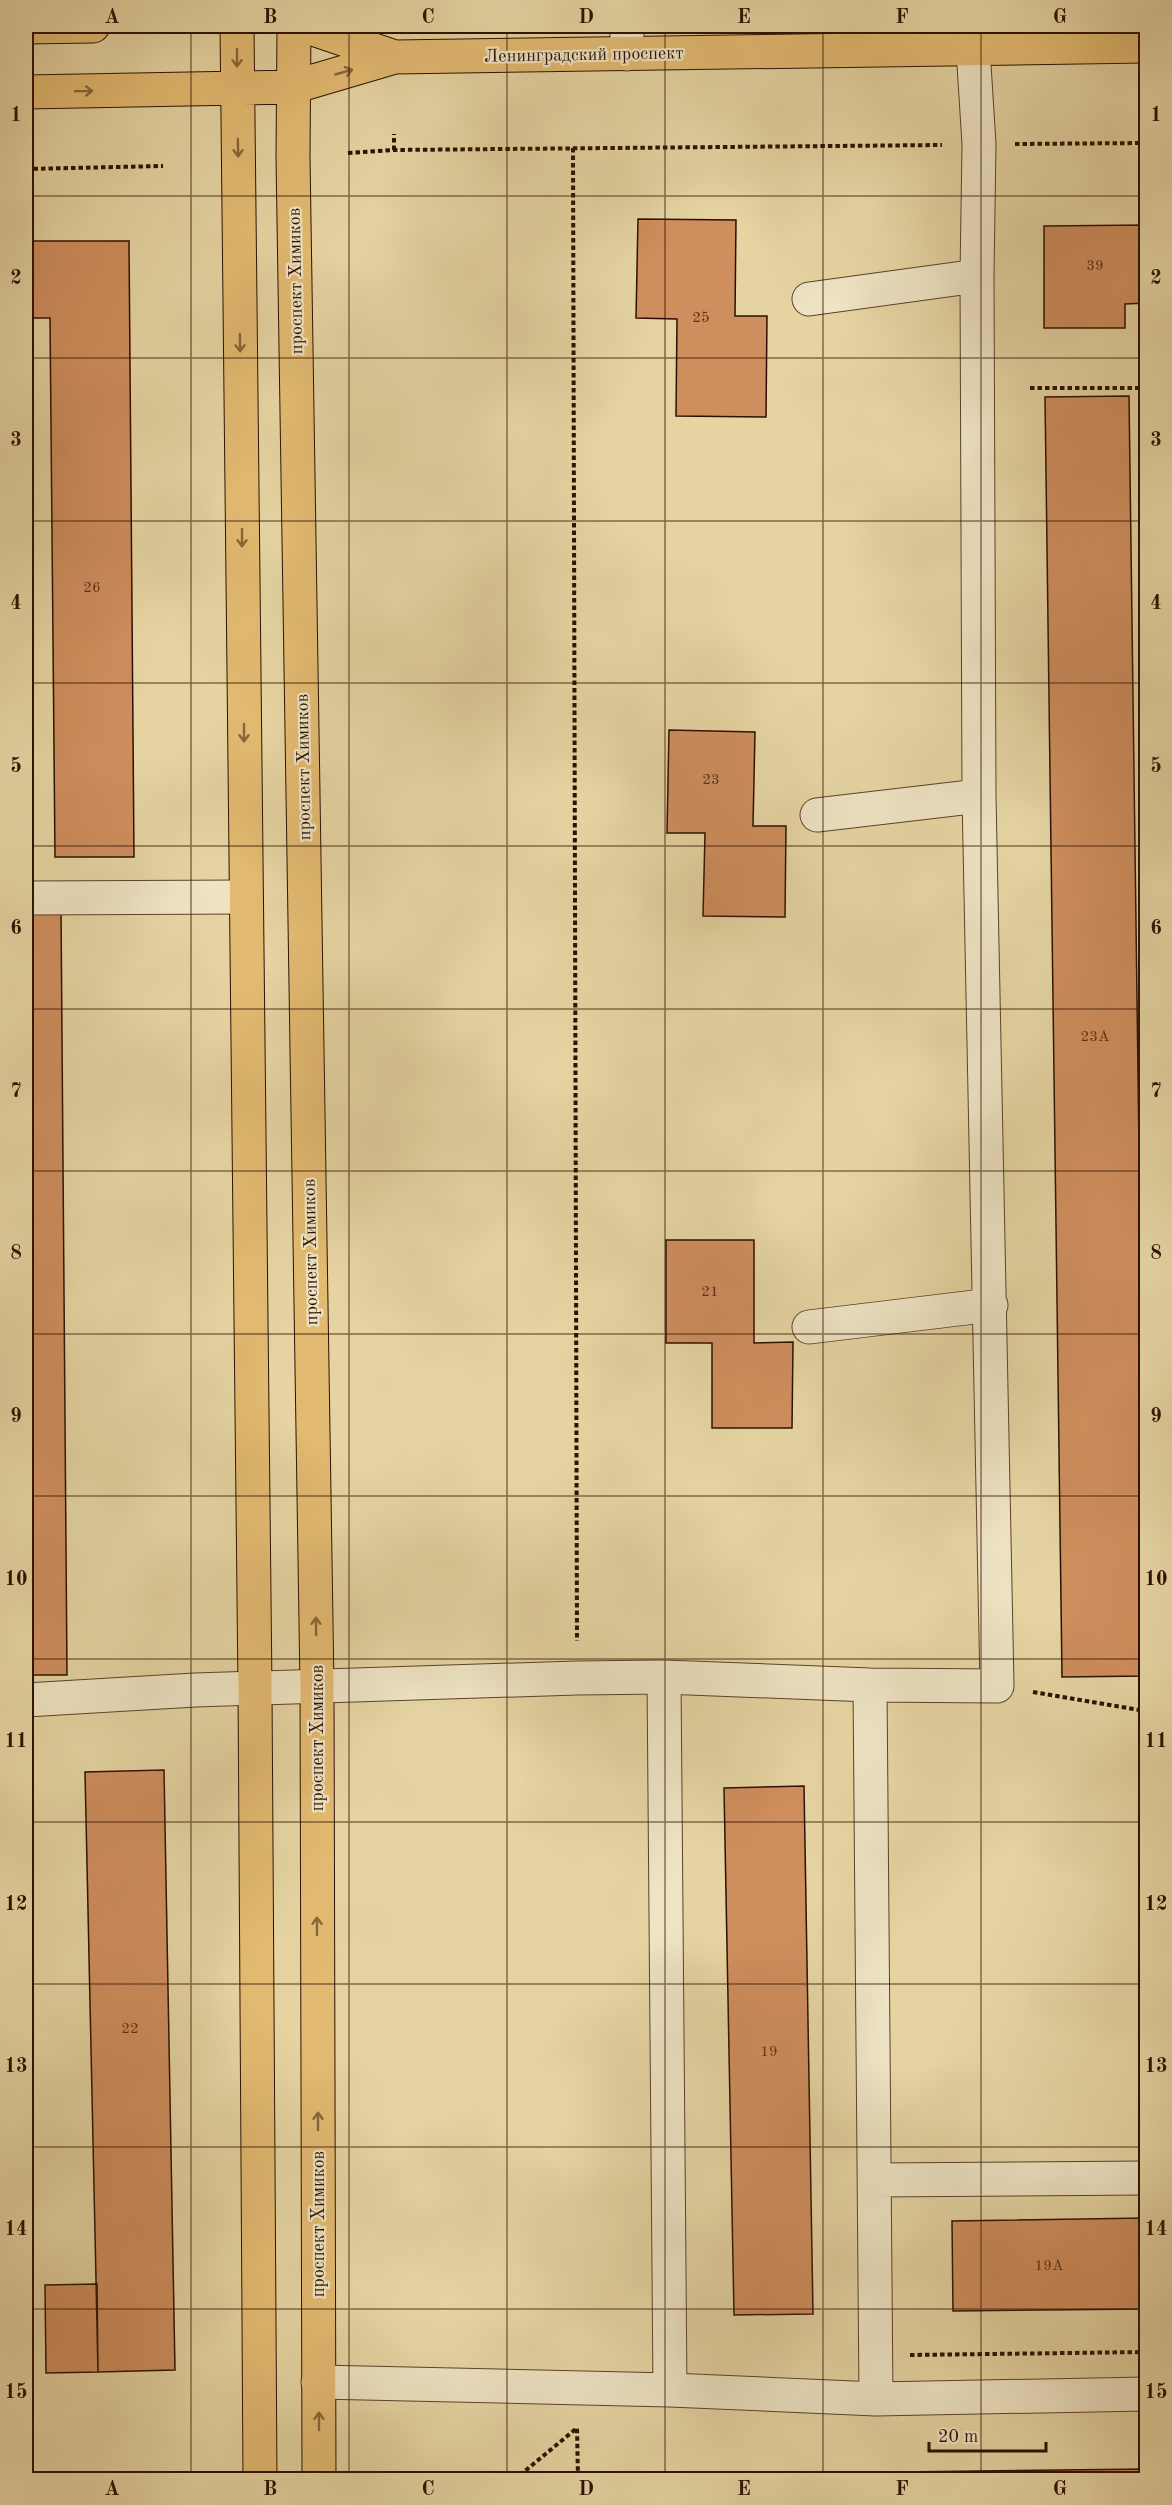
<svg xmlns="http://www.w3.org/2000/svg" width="1172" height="2505" viewBox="0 0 1172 2505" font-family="'Old Standard TT',serif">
  <rect width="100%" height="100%" fill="#e5d4a2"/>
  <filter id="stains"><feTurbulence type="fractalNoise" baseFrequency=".00333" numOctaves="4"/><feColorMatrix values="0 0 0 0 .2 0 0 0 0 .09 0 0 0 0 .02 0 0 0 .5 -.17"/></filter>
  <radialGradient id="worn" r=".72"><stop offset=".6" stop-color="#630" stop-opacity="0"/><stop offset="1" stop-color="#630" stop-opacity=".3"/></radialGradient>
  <!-- building -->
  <path fill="#cf8e5e" stroke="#2d1002" stroke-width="1.5" d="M 638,219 L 736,220 L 735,316 L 767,316 L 766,417 L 676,416 L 677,319 L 636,318 Z
    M 1146,225 L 1146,303 L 1125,304 L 1125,328 L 1044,328 L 1044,226 Z
    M 26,241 L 129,241 L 134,857 L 55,857 L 50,318 L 26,318 Z
    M 1129,396 L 1146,1676 L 1062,1677 L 1045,397 Z
    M 669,730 L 755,732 L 753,826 L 786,826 L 785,917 L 703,916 L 705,833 L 667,833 Z
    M 26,909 L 61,909 L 67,1675 L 26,1675 Z
    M 666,1240 L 754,1240 L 754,1343 L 793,1342 L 792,1428 L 712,1428 L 712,1343 L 666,1343 Z
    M 164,1770 L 175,2370 L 98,2372 L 85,1772 Z
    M 804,1786 L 813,2314 L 734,2315 L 724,1788 Z
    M 1146,2218 L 1146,2309 L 953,2311 L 952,2221 Z
    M 97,2284 L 98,2372 L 46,2373 L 45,2285 Z
    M 1146,2469 L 1146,2480 L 664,2480 L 664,2475 Z"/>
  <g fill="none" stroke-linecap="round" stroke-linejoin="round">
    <defs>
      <path id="minor" d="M 627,26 L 627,54
        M 809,299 L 977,276
        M 817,815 L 979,796
        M 26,898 L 245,897
        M 809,1327 L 991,1305
        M 664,1677 L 670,2390
        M 870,1685 L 876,2399
        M 26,1700 L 195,1690 L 577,1678 L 664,1677 L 870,1685 L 997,1686 L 979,796 L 977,276 L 979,144 L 973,49
        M 876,2180 L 1146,2178
        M 318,2382 L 670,2390 L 876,2399 L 1146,2394"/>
      <path id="major" d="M 237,26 L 255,1688 L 260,2480
        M 294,26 L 293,157 L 317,1686 L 319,2480
        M 304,26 L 395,57
        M 26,27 L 93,26
        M 26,92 L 293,87 L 395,57 L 1146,46"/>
    </defs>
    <!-- minor casing -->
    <use href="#minor" stroke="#5b412a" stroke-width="35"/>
    <!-- major casing -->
    <use href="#major" stroke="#2d1002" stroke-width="35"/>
    <!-- path -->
    <path stroke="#2d1002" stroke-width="4" stroke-dasharray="4.5 3" stroke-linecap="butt" d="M 1015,144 L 1146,143
      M 573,148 L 577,1641
      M 394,150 L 394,134
      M 348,153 L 394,150 L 942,145
      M 26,169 L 163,166
      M 1030,388 L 1146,388
      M 1033,1692 L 1146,1711
      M 910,2355 L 1146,2352
      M 514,2480 L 577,2428 L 578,2480"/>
    <!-- minor -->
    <use href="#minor" stroke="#eee3c3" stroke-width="33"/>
    <!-- major -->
    <use href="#major" stroke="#e2ba71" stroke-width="33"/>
  </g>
  <!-- one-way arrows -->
  <defs><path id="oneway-shaft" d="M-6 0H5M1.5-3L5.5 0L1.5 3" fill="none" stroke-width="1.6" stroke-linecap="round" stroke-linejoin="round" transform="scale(1.5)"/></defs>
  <g stroke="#88653a">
    <use href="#oneway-shaft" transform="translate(237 58) rotate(90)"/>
    <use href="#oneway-shaft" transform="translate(344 72) rotate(-16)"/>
    <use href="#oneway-shaft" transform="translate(84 91) rotate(-1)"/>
    <use href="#oneway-shaft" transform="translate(238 148) rotate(89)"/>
    <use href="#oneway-shaft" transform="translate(240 343) rotate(89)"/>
    <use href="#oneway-shaft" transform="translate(242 538) rotate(90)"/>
    <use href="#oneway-shaft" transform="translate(244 733) rotate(90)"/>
    <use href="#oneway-shaft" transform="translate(316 1626) rotate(-91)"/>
    <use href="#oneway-shaft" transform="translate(317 1926) rotate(-90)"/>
    <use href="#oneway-shaft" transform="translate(318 2121) rotate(-90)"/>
    <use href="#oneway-shaft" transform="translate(319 2421) rotate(-90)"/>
  </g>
  <!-- grid -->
  <path fill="none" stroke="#2d1002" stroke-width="1.5" stroke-opacity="0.55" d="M 191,26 L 191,2480M 349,26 L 349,2480M 507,26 L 507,2480M 665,26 L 665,2480M 823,26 L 823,2480M 981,26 L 981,2480M 26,196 L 1146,196M 26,358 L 1146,358M 26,521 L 1146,521M 26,683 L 1146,683M 26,846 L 1146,846M 26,1009 L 1146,1009M 26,1171 L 1146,1171M 26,1334 L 1146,1334M 26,1496 L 1146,1496M 26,1659 L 1146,1659M 26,1822 L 1146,1822M 26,1984 L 1146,1984M 26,2147 L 1146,2147M 26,2309 L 1146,2309"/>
  <g text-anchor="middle" stroke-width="4.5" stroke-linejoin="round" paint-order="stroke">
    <!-- number labels -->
    <g font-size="15" fill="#563019">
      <text x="1095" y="270">39</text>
      <text x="701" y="322">25</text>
      <text x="92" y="592">26</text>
      <text x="711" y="784">23</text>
      <text x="1095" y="1041">23А</text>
      <text x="710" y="1296">21</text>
      <text x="130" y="2033">22</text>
      <text x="769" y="2056">19</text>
      <text x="1049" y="2270">19А</text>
    </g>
    <!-- street labels -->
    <g font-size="18" fill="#2d1002" stroke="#eee3c3">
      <text transform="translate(584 54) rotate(-1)" y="6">Ленинградский проспект</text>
      <text transform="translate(295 281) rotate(-91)" y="6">проспект Химиков</text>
      <text transform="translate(303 767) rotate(-91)" y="6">проспект Химиков</text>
      <text transform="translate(310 1252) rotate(-91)" y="6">проспект Химиков</text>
      <text transform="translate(317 1738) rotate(-90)" y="6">проспект Химиков</text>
      <text transform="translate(318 2224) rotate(-90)" y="6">проспект Химиков</text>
    </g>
  </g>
  <!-- margin -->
  <rect width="1172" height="2505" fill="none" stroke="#e5d4a2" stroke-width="66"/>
  <!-- scale -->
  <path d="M929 2442v9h117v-9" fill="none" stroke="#2d1002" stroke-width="3"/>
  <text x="938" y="2442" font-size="18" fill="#2d1002" stroke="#eee3c3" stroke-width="4.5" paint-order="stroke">20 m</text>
  <rect x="33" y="33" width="1106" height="2439" fill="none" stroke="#2d1002" stroke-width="2"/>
  <g font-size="20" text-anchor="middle" font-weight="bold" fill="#2d1002">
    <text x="112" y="23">A</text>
    <text x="270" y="23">B</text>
    <text x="428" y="23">C</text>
    <text x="586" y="23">D</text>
    <text x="744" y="23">E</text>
    <text x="902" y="23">F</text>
    <text x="1060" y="23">G</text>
    <text x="16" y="121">1</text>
    <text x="1156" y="121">1</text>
    <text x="16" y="284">2</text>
    <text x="1156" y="284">2</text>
    <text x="16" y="446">3</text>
    <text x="1156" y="446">3</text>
    <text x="16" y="609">4</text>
    <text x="1156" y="609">4</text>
    <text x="16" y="772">5</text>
    <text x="1156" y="772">5</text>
    <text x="16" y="934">6</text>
    <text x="1156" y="934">6</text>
    <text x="16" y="1097">7</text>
    <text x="1156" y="1097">7</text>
    <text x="16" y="1259">8</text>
    <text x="1156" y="1259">8</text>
    <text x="16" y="1422">9</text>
    <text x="1156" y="1422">9</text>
    <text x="16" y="1585">10</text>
    <text x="1156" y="1585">10</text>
    <text x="16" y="1747">11</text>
    <text x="1156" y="1747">11</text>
    <text x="16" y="1910">12</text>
    <text x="1156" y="1910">12</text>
    <text x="16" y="2072">13</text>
    <text x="1156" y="2072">13</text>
    <text x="16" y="2235">14</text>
    <text x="1156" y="2235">14</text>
    <text x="16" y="2398">15</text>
    <text x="1156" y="2398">15</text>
    <text x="112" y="2495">A</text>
    <text x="270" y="2495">B</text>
    <text x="428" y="2495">C</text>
    <text x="586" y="2495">D</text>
    <text x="744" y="2495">E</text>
    <text x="902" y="2495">F</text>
    <text x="1060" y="2495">G</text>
  </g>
  <rect width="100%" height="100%" filter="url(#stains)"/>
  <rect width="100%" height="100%" fill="url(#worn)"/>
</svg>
